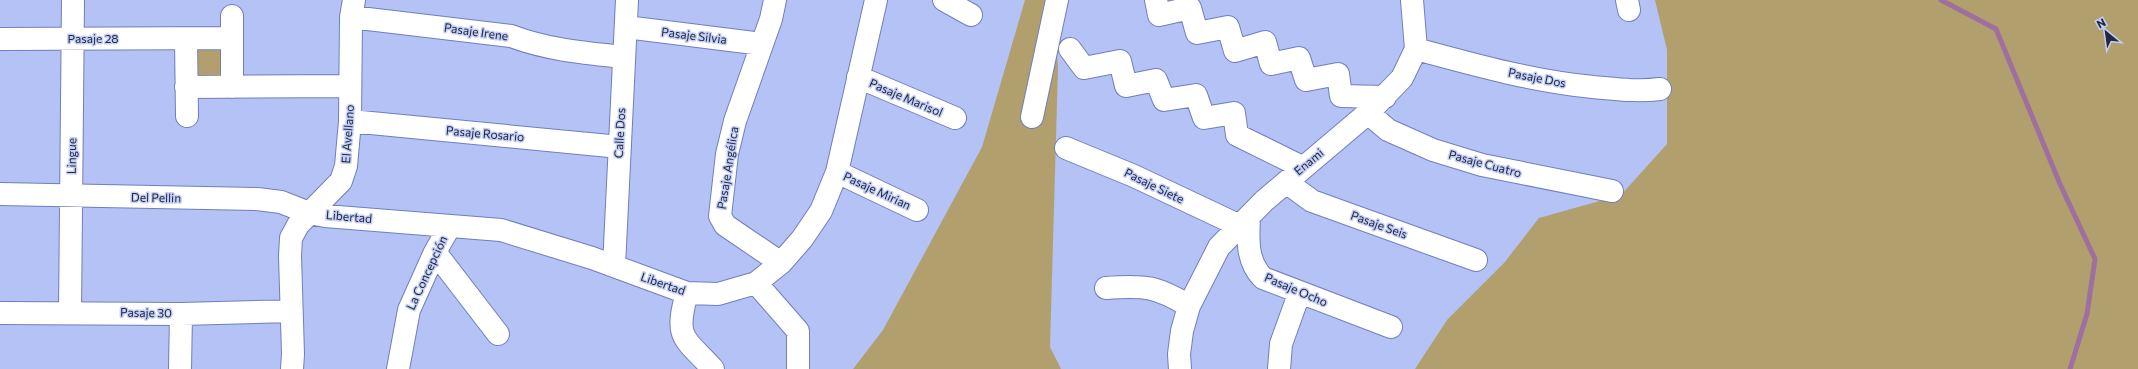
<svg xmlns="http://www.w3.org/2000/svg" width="2138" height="369" viewBox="0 0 2138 369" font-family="Commissioner,sans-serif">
  <rect width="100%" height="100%" fill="#b4c2f5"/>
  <!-- green -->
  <path fill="#b1a06e" d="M 1025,0 L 1053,0 L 1058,68 L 1050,347 L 1061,369 L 853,369 L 883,330 L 982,147 Z
    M 1655,0 L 2138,0 L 2138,369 L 1415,369 L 1447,320 L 1504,263 L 1539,218 L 1621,195 L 1667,144 L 1667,50 Z
    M 226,47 L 227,81 L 197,81 L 196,48 Z"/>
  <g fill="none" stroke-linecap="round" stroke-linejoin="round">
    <!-- stream -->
    <path stroke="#9f6fa0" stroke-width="5" d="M 1941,0 L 1996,29 L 2060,184 L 2095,259 L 2087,314 L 2070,369"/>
    <defs>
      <path id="minor" d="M 775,0 L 771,19 L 735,121 L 727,154 L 720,216 L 725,225 L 781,263
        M 944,0 L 971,15
        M 1156,0 L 1159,15 L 1190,8 L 1197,33 L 1228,27 L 1235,51 L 1265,42 L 1271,64 L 1299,58 L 1306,80 L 1338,74 L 1341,96 L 1385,97
        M 1627,0 L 1629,10
        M 232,16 L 232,87
        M 351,17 L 511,36 C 548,50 585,53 624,57
        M 626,27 L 762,44
        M 0,39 L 232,38
        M 186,39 L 187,116
        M 1070,49 L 1084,68 L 1120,61 L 1126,86 L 1156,80 L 1164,100 L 1196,95 L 1204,118 L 1234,113 L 1237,135 L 1302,167
        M 1416,49 C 1475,65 1532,81 1593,87 C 1616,89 1637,92 1660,89
        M 858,77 L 955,118
        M 186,87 L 350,86
        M 1368,113 L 1388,130 L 1433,150 L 1482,165 L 1612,191
        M 1032,117 L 1057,0
        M 350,121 L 620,147
        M 1066,148 L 1134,176 L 1240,226
        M 837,172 L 917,210
        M 1286,182 L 1312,201 L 1476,260
        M 0,194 L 257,199 L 281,202 L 309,213 L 325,216 L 501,230 L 592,258 L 687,293 L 718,294 L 756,283 L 781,263 L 802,239 L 821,211 L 837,172 L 876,0
        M 1249,216 C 1248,238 1246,261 1263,278 L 1391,327
        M 435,252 L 498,334
        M 614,266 L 627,0
        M 756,283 L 798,331 L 798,369
        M 1106,288 C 1144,285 1156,286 1189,306
        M 687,293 C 674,339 684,337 713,369
        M 70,312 L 73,0
        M 0,313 L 181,314 L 291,311
        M 180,369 L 181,314
        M 292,369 L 293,354 L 290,256 L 291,238 L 298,225 L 341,181 L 346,166 L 350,121 L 351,17 L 354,0
        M 398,369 L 409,310 L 435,252 L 450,226
        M 1180,369 L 1179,354 L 1182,331 L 1189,306 L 1219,247 L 1264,201 L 1368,113 L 1402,78 L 1416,49 L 1412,0
        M 1279,369 L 1281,344 L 1299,294"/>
    </defs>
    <!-- minor casing -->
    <use href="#minor" stroke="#707fba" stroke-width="24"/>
    <!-- minor -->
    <use href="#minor" stroke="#fff" stroke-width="22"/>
  </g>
  <g text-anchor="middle" stroke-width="3" stroke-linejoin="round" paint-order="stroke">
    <!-- street labels -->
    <g font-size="12" fill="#222841" stroke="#c4cff6">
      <text transform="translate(476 32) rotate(8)" y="4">Pasaje Irene</text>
      <text transform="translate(694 36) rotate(7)" y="4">Pasaje Silvia</text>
      <text x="93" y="43">Pasaje 28</text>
      <text transform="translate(1537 78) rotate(11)" y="4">Pasaje Dos</text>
      <text transform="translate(906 98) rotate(23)" y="4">Pasaje Marisol</text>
      <text transform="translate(620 133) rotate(-87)" y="4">Calle Dos</text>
      <text transform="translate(348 134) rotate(-86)" y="4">El Avellano</text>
      <text transform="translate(485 134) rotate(5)" y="4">Pasaje Rosario</text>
      <text transform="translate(72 156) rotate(-89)" y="4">Lingue</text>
      <text transform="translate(1309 162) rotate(-40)" y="4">Enami</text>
      <text transform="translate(1485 164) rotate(15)" y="4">Pasaje Cuatro</text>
      <text transform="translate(728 168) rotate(-81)" y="4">Pasaje Angélica</text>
      <text transform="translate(1154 186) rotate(26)" y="4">Pasaje Siete</text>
      <text transform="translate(877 191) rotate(25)" y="4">Pasaje Mirian</text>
      <text transform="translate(156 198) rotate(1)" y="4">Del Pellin</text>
      <text transform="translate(349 217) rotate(5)" y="4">Libertad</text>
      <text transform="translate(1379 225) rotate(20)" y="4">Pasaje Seis</text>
      <text transform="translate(427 273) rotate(-65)" y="4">La Concepción</text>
      <text transform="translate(663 284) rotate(19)" y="4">Libertad</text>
      <text transform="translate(1296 290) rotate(23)" y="4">Pasaje Ocho</text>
      <text transform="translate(146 313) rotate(1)" y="4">Pasaje 30</text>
    </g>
  </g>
  <!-- north arrow -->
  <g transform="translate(2106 32) rotate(331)" stroke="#c4cff6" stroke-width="3" paint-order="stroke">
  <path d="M0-3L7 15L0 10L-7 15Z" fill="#222841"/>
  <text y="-6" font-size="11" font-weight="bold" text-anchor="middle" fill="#222841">N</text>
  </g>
</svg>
